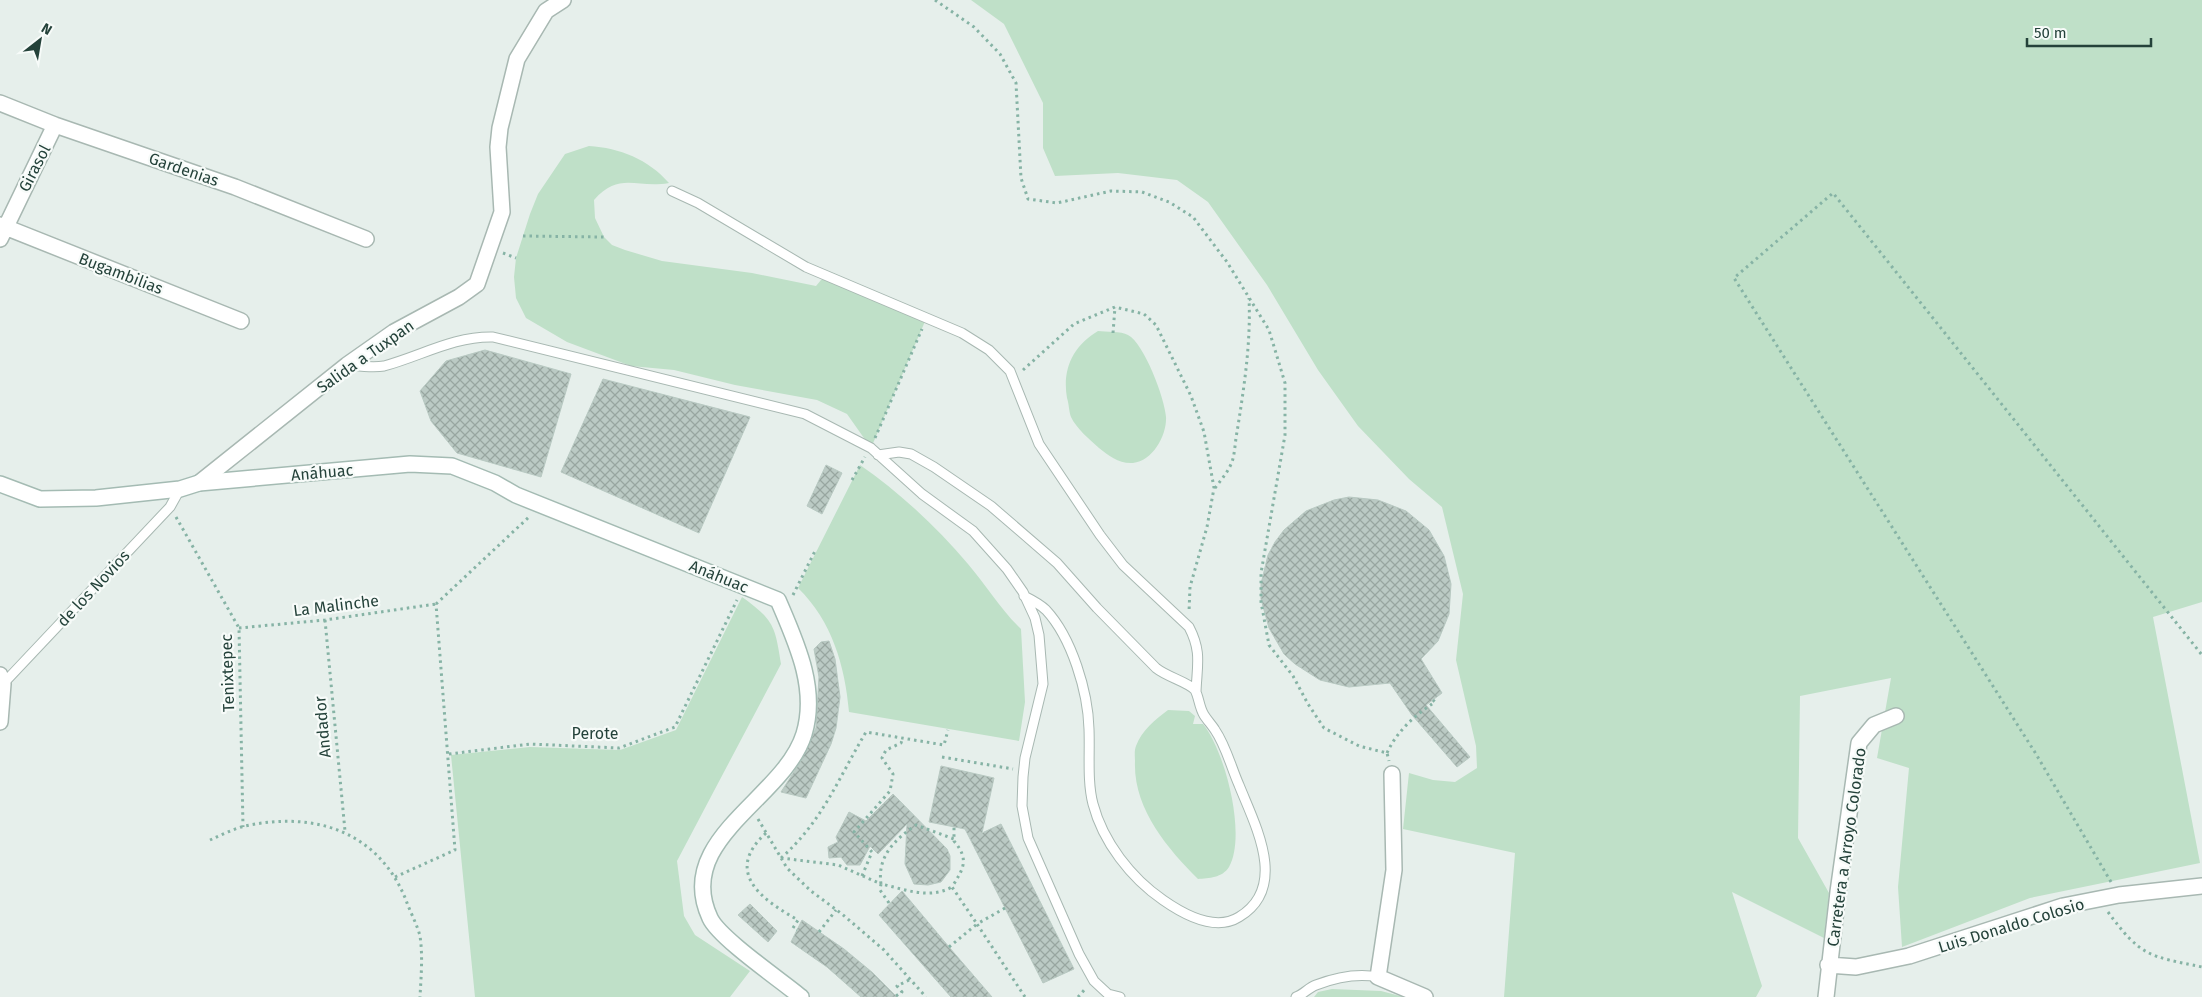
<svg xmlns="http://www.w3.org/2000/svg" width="2202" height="997" viewBox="0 0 2202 997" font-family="'Fira Sans',sans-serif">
  <defs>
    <pattern id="building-cross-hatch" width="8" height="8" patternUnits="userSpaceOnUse" patternTransform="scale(1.25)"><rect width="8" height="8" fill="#bbcac4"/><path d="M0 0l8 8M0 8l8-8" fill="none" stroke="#98a6a0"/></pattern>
  </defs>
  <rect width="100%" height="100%" fill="#e6efeb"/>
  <!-- green -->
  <path fill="#bfe0c8" d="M 971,0 L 2202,0 L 2202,602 L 2153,617 L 2200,863 L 2030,898 L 1902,947 L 1898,887 L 1909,768 L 1877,758 L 1891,678 L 1800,696 L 1798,838 L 1829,893 L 1824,938 L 1732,892 L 1762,986 L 1756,997 L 1504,997 L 1515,853 L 1403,829 L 1409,773 L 1433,780 L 1455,782 L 1477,768 L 1476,746 L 1456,660 L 1463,594 L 1442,507 L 1409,479 L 1358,426 L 1318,370 L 1267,285 L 1208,202 L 1177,180 L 1118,173 L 1055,176 L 1043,148 L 1043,103 L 1004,24 Z
    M 589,146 C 620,148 648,159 669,183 C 636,189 620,171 594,200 L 595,218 L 604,237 L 612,245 L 625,250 L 662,261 L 752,273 L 816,286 L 821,280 L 834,273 L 844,284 L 926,319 L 871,448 L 847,414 L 817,400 L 735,385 L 674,370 L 631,366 L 567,342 L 526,318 L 516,298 L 514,277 L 516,258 L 530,214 L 538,194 L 565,154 Z
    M 1098,331 C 1106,332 1121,331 1128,335 C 1144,343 1165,399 1166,417 C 1167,435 1153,461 1133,463 C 1119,464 1109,456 1099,448 C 1090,440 1076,428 1071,417 C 1069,412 1069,404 1067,398 C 1062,369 1073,346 1098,331 Z
    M 860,465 C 899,492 937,527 968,564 C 986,585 1001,610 1021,629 L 1025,702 L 1019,741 L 849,712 C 845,666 832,621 798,588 Z
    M 742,597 C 774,620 775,626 781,664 L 677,861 L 684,916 L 695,935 L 750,971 L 730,997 L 475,997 L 451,755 L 530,747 L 620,750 L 676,730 Z
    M 1168,710 L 1189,711 L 1195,716 L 1193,724 L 1203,724 C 1225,751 1247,835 1229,867 C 1222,878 1209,878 1198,879 C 1167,848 1133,808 1135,761 C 1135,757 1134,751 1136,746 C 1142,730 1155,720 1168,710 Z
    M 1332,989 L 1381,991 L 1404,997 L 1314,997 L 1318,992 Z"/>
  <!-- building -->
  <path fill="url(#building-cross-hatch)" stroke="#b8c9c2" d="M 485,350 L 571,374 L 541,477 L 457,453 L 431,421 L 420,391 L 446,361 Z
    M 603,379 L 750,417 L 699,533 L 561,472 Z
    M 826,465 L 842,473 L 822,514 L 807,506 Z
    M 1349,497 L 1378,500 L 1406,511 L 1429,530 L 1444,556 L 1451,584 L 1449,614 L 1438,641 L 1421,659 L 1442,693 L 1426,705 L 1470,757 L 1457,767 L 1412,715 L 1390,683 L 1349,687 L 1320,680 L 1295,664 L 1284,654 L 1269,628 L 1261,599 L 1261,584 L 1268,555 L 1275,542 L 1284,530 L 1306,511 L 1334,500 Z
    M 829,641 L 835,659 L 840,697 L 836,728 L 831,744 L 806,798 L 781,792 L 801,761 L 816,728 L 819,677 L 814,649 L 821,642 Z
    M 941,766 L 994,778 L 982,833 L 1001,824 L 1074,969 L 1043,983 L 965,829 L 929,822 Z
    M 893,794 L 947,849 L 950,856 L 950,870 L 941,882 L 928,885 L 914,884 L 905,864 L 907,824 L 878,854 L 870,846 L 860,865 L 847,865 L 841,857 L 829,858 L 828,847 L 838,842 L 836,837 L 849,812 L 866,821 Z
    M 902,891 L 949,947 L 992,997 L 951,997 L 879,915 Z
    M 750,904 L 777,931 L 768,942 L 738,915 Z
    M 802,920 L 844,949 L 873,973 L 897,997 L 861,997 L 827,967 L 791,942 Z"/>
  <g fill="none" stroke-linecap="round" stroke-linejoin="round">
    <defs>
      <path id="lane" d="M 672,191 L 698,203 L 806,267 L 962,333 L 989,350 L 1010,371 L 1039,444 L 1100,535 L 1123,565 L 1189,627 C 1202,652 1197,665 1196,692
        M 348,365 C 359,366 373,368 384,366 C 421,356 454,336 493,337 L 805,414 L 871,448 L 922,494 L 973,531 L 1007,569 L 1023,592 L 1035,618 L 1039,635 L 1043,684 L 1025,758 L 1023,777 L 1022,806 L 1028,838 L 1079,954 L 1094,981 L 1108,994 L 1120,997
        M 878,455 L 899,452 L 911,454 L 934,467 L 991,506 L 1057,563 L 1097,608 L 1156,668 C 1167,677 1188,682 1195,690 C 1199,697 1199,707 1204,715 C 1207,720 1212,725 1215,730 C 1226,746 1231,767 1239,785 C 1255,825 1289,887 1239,917 C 1215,932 1183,914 1163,900 C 1131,878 1103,842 1093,804 C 1087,781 1090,754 1089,729 C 1088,692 1072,638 1046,610 C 1040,604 1032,600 1024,596
        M 3,684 L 170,507 L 180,489
        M 1296,997 C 1304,994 1308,988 1316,985 C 1337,977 1357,973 1378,977"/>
      <path id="street" d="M 0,103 L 55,125 L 235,187 L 366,239
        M 0,225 L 241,321
        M 0,239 L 55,125
        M 199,483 L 347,365 L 394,332 L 459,297 L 477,284 L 502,212 L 498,147 L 500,128 L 517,59 L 546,11 L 563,0
        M 0,675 L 3,684 L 0,722
        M 1392,774 L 1394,870 L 1378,977 L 1425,997
        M 1828,965 L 1856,967 L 1909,956 L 2063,906 L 2119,895 L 2202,886
        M 1826,997 L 1838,892 L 1859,743 L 1874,725 L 1896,716"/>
      <path id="secondary" d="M 0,484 L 40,499 L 96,498 L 180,489 L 199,483 L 410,464 L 452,466 L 495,483 L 516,495 L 778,600 C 796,642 818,688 804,734 C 784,799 673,839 710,918 C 719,938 782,981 801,997"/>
    </defs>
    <!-- lane casing -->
    <use href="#lane" stroke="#a8b8b2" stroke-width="11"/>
    <!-- street casing -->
    <use href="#street" stroke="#a8b8b2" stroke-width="18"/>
    <!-- secondary casing -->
    <use href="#secondary" stroke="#a4bbb3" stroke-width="18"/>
    <!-- path -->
    <path stroke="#86b3a5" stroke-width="3" stroke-dasharray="2.5 4" stroke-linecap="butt" d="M 935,0 L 974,27 L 1000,54 L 1016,83 L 1021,178 L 1028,199 L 1057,203 L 1111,191 L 1142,192 L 1169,202 L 1193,217 L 1227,262 L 1269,330 L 1285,383 L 1285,435 L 1261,573 L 1261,602 L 1269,645 L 1293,676 L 1308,704 L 1324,728 L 1359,746 L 1387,753 L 1389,761
      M 523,236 L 604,237
      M 503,253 L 516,258
      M 1113,333 L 1115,307
      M 1023,370 L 1074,324 L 1115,307 L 1144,314 L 1156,325 L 1191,396 L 1204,432 L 1214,488 L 1207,527 L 1190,587 L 1189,612
      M 875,438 L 922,329
      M 852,480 L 865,457
      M 1215,488 C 1221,480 1228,472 1232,462 C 1235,453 1235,442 1237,432 C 1244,388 1251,343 1249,298
      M 176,517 L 239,628 L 243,827
      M 793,595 L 816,549
      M 436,604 L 530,516
      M 325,620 L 345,831
      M 239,628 L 325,620 L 436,604
      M 1387,753 C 1397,731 1415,715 1435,702 L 1433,700
      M 449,754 L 530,744 L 619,748 L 675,727 L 737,600
      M 942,757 L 1013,769
      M 758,819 L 787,868 L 811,891 L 842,914 L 884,950 L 926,997
      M 766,833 C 723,872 762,900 798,920 L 793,928 L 797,930
      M 210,840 C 221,835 233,829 245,826 C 315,811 378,831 406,900 C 410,912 417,924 420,936 C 423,956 421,977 420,997
      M 781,858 C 822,822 838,779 866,732 L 944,745 L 948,730
      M 781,858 L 838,865 L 881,884
      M 862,876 L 872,852 L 854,832 L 890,791 L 893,774 L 882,758 L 886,750 L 901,743 L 903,738
      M 395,877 L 455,850 L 436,604
      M 2111,882 L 2036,754 L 1734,278 L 1833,193 L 2202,655
      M 881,884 C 877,857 894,840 916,825 L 954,839
      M 889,903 L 880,890 L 881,884 C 905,889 928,900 952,887
      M 1005,908 L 977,924 L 1025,997
      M 2108,912 C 2141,957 2149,956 2202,967
      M 819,932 L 836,910
      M 949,947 L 977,924 L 952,887 C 963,869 970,860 954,841 L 954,826
      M 896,996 L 902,992 L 897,986 L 911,979
      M 1078,997 L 1086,988"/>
    <!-- lane -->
    <use href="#lane" stroke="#fff" stroke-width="9"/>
    <!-- street -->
    <use href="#street" stroke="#fff" stroke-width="15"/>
    <!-- secondary -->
    <use href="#secondary" stroke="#fff" stroke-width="15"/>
  </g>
  <g text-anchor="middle" stroke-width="4.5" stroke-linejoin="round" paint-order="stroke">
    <!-- street labels -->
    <g font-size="16" fill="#24423a" stroke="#f7fbf9">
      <text transform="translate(34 168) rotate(-63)" y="6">Girasol</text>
      <text transform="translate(184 169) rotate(19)" y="6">Gardenias</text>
      <text transform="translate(121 273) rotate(21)" y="6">Bugambilias</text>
      <text transform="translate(365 356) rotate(-35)" y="6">Salida a Tuxpan</text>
      <text transform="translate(322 472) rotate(-5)" y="6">Anáhuac</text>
      <text transform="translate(719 576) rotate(22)" y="6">Anáhuac</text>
      <text transform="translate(93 588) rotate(-47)" y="6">de los Novios</text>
      <text transform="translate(336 605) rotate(-7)" y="6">La Malinche</text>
      <text transform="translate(227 673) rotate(-92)" y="6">Tenixtepec</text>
      <text transform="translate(322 727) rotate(-95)" y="6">Andador</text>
      <text x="595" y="739">Perote</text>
      <text transform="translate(1846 847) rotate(-82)" y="6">Carretera a Arroyo Colorado</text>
      <text transform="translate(2011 925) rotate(-17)" y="6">Luis Donaldo Colosio</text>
    </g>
  </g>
  <!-- north arrow -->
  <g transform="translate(40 40) rotate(31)" stroke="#f7fbf9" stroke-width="4" paint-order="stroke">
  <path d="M0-4L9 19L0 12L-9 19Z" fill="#24423a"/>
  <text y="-8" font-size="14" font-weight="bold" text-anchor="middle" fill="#24423a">N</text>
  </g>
  <!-- scale -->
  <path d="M2027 38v8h124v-8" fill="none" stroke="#24423a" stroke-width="2.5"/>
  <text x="2034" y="38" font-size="15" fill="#24423a" stroke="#f7fbf9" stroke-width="4" paint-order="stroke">50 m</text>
</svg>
